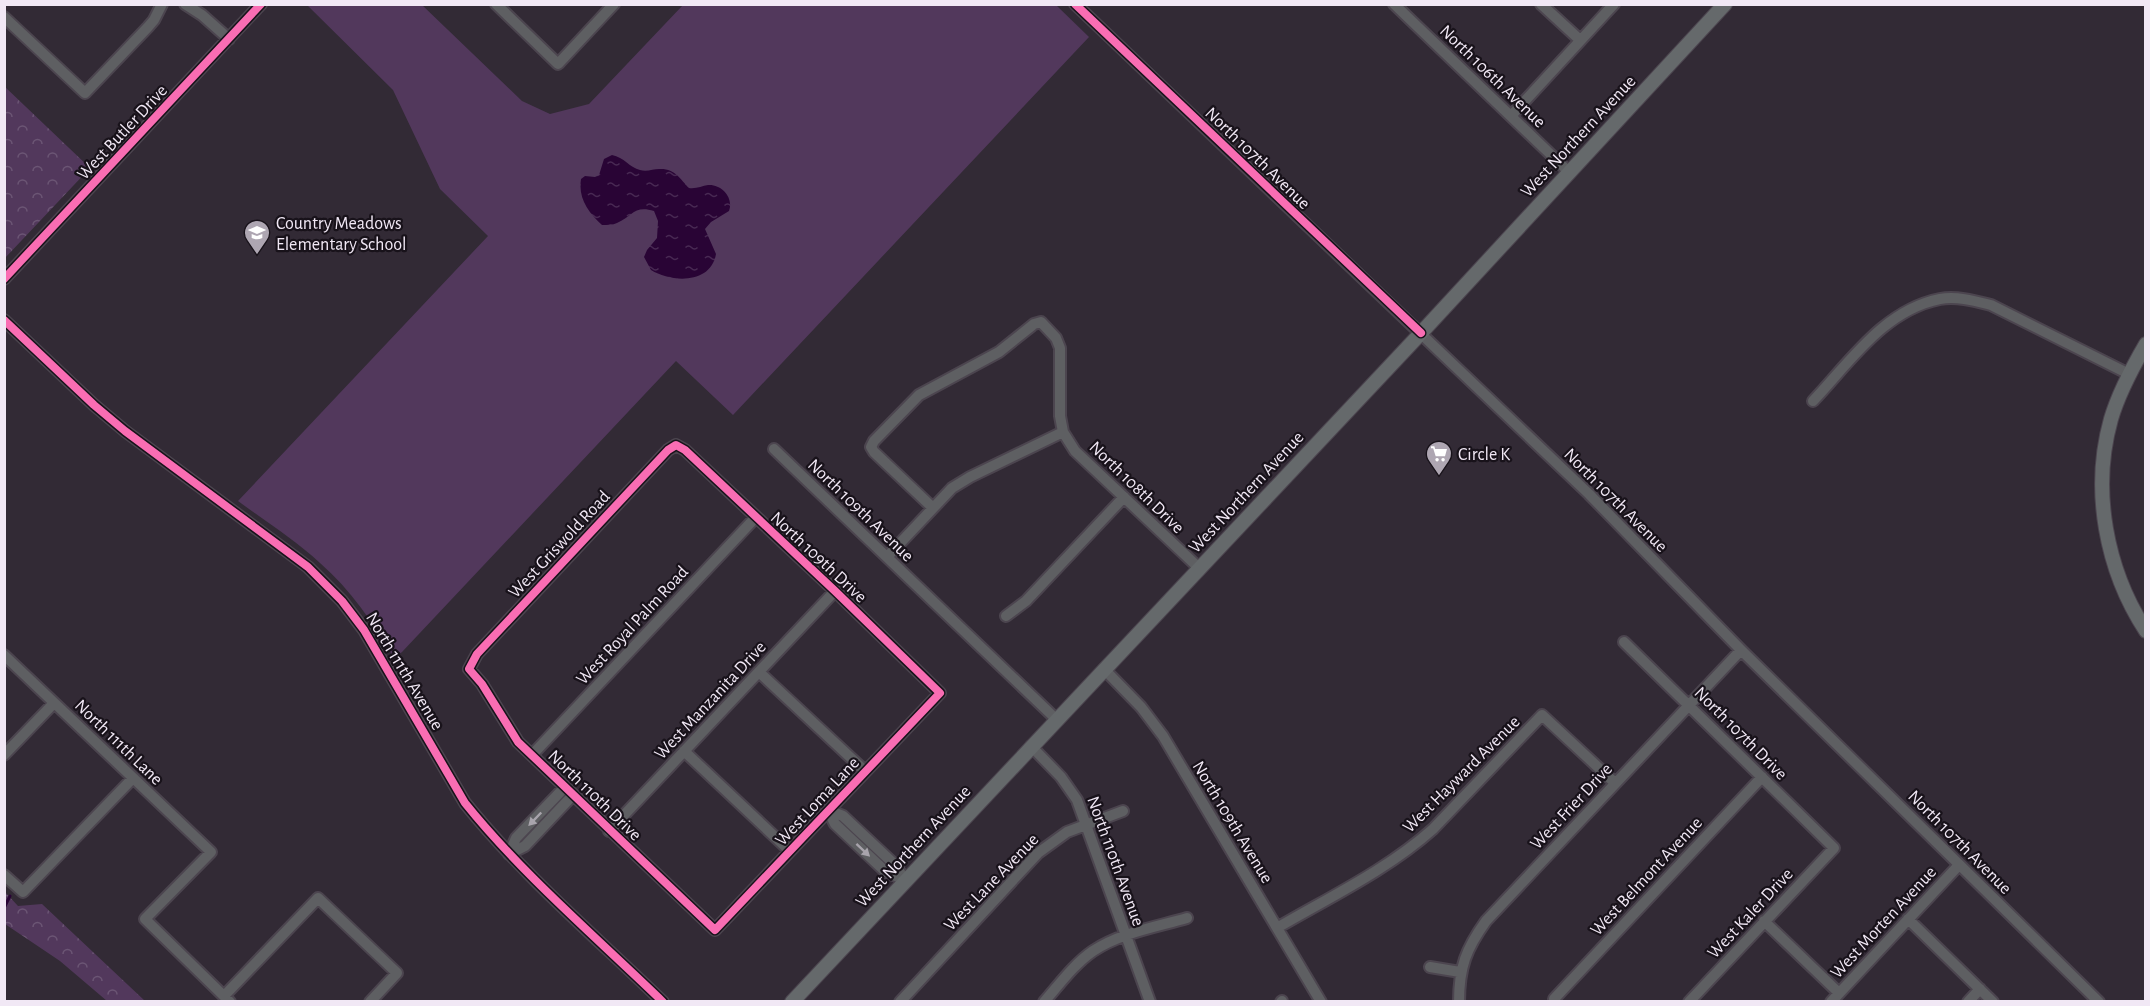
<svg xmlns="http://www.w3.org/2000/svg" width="2150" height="1006" viewBox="0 0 2150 1006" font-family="'Alegreya Sans',sans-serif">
  <defs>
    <pattern id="park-crowns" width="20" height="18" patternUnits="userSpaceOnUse" patternTransform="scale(1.5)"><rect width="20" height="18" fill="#52385c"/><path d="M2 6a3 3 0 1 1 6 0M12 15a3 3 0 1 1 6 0" fill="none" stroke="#6b5574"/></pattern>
    <pattern id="water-ripples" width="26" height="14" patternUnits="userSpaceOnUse" patternTransform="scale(1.5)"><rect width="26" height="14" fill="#290435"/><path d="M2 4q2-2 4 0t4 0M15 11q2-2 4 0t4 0" fill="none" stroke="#482953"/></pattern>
  </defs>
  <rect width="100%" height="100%" fill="#322a35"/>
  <!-- green -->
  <path fill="#52385c" d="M 307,5 L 422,5 L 522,101 L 550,114 L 589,104 L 683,5 L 1056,5 L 1089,37 L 733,415 L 676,361 L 402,652 L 394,658 C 373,623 351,590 320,563 C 295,540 265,521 238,501 L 488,236 L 440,189 L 393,90 Z"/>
  <!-- park -->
  <path fill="url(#park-crowns)" d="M 4,86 L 90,168 L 5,258 L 4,258 Z
    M 5,892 L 18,906 L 42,904 L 145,1001 L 107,1001 L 60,961 L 5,924 Z"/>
  <!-- water -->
  <path fill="url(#water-ripples)" d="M 612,155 C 624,157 630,168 640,170 C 647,172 653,169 659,169 C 675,168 680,179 689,188 C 696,189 702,186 708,185 C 722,184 734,198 729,211 L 711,222 L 705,229 L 716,254 C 711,284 672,283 651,270 L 644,257 L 647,250 L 657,238 L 658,221 L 654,211 C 634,205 633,216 617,223 C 613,225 607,225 602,225 C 588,212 578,198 581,179 L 585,176 L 595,177 L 599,175 L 604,159 Z"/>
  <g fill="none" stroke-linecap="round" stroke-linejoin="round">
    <!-- stream -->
    <path stroke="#290435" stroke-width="3" d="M 4,908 L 10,896"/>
    <defs>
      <path id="minor" d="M 185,4 L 202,15 L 229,39
        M 496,4 L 558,64 L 614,4
        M 1075,4 L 1589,494 L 1741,650 L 2099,1002
        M 1394,4 L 1569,172
        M 1541,4 L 1580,40
        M 4,17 L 85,93 L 148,27 L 154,20 L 162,4
        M 1511,116 L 1614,4
        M 4,279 L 261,4
        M 4,320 L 94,405 L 125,431 L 308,567 L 342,601 L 364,630 L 465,803 C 522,874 597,938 663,1002
        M 1813,401 C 1850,362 1884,310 1940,299 C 1957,296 1975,301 1991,305 L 2129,374
        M 676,445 L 685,450 L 835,591 L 940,693 L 715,930 L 518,742 L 482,684 L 469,669 L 477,654 L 668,450 Z
        M 774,449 L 1056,719
        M 933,508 L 874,452 L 871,447 L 874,441 L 919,395 L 999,352 L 1034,324 L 1041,322 L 1056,338 L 1060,348 L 1060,416 L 1063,432 L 1075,451 L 1199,568
        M 887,557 L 952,488 L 970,477 L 1063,432
        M 1006,616 L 1026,601 L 1124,497
        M 1624,642 L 1834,848 L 1689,1002
        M 4,655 L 211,852 L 145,919 L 230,1002
        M 1104,669 L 1141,707 L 1163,736 L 1321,1002
        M 759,672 L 865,771
        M 1031,746 L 1061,777 L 1077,800 L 1150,1002
        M 684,751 L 790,851
        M 4,755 L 54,703
        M 532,755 L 756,517
        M 828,810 L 835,824 L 886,872 L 906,880
        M 828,810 L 843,816 L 893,863 L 904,878
        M 609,831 L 835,591
        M 509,854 L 516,838 L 565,787
        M 509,854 L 525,846 L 573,795
        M 4,875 L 23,892 L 133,778
        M 1908,919 L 1993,1002
        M 1764,921 L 1839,993
        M 1277,928 C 1330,897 1387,870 1433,829 L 1542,715 L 1615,783
        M 1430,967 L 1460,972
        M 224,996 L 318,898 L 397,973 L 370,1002
        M 900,1002 L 1038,853 L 1067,832 L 1123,811
        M 1044,1002 C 1059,985 1074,964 1093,951 C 1120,933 1156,927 1187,918
        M 1281,1002 L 1282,1001
        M 1459,1002 C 1459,967 1466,949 1486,921 L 1741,650
        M 1557,1002 L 1554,999 L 1762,777
        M 1831,1002 L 1959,865
        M 1968,1002 L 1980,989"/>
      <path id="major" d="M 2146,344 C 2132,368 2119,392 2111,419 C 2091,490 2106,570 2146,631
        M 792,1002 L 1421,333 L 1725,4"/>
    </defs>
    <!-- minor casing -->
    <use href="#minor" stroke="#4c454f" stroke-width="14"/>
    <!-- major casing -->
    <use href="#major" stroke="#4c454f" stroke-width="16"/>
    <!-- minor -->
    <use href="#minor" stroke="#5e5f62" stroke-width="10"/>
    <!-- major -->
    <use href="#major" stroke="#65696b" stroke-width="14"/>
    <defs>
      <path id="cycleway" d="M 1075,4 L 1421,333
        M 4,279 L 261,4
        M 4,320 L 94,405 L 125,431 L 308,567 L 342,601 L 364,630 L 465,803 C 522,874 597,938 663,1002
        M 676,445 L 685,450 L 835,591 L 940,693 L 715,930 L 518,742 L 482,684 L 469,669 L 477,654 L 668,450 Z"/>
    </defs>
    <!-- cycleway casing -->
    <use href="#cycleway" stroke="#18121a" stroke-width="11"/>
    <!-- cycleway -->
    <use href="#cycleway" stroke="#f96db3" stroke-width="8"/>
  </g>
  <!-- one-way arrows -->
  <defs><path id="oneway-solid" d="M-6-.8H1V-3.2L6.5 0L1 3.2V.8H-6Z" transform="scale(1.5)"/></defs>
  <g fill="#a8a4ac">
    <use href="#oneway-solid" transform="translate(535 819) rotate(134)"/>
    <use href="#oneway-solid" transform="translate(863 850) rotate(43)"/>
  </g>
  <!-- icons -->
  <defs>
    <symbol id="school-pin" viewBox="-11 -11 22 30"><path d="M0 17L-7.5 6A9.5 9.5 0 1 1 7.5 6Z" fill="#aea6b2" stroke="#18121a"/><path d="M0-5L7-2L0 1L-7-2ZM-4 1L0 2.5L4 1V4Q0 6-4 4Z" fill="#fff"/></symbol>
    <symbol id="supermarket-pin" viewBox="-11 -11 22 30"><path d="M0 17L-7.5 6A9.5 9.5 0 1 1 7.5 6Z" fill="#aea6b2" stroke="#18121a"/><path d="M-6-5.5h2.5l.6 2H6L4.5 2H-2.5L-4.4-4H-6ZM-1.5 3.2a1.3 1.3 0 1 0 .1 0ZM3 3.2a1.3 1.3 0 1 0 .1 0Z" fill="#fff"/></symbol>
  </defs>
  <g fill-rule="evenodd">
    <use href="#school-pin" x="242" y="218" width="30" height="40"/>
    <use href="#supermarket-pin" x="1424" y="439" width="30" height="40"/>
  </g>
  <g text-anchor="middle" stroke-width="4.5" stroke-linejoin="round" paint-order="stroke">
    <!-- street labels -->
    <g font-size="18" fill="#f1e8f5" stroke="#18121a">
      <text transform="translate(1493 76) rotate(44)" y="6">North 106th Avenue</text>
      <text transform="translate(122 132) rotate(-47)" y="6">West Butler Drive</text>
      <text transform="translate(1578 136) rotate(-47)" y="6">West Northern Avenue</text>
      <text transform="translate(1258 158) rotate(44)" y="6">North 107th Avenue</text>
      <text transform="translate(1137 487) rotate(44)" y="6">North 108th Drive</text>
      <text transform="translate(1246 492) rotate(-47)" y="6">West Northern Avenue</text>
      <text transform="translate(1616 500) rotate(45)" y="6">North 107th Avenue</text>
      <text transform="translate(861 510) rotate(44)" y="6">North 109th Avenue</text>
      <text transform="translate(559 544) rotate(-47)" y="6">West Griswold Road</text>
      <text transform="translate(819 557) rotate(43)" y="6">North 109th Drive</text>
      <text transform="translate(632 625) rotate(-47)" y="6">West Royal Palm Road</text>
      <text transform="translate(405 671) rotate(59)" y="6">North 111th Avenue</text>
      <text transform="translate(710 700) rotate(-47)" y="6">West Manzanita Drive</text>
      <text transform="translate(1741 733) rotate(45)" y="6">North 107th Drive</text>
      <text transform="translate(119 742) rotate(44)" y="6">North 111th Lane</text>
      <text transform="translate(1461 774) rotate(-45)" y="6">West Hayward Avenue</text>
      <text transform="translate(595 795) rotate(44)" y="6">North 110th Drive</text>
      <text transform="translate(817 801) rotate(-47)" y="6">West Loma Lane</text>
      <text transform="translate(1571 806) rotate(-47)" y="6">West Frier Drive</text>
      <text transform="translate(1233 822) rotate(59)" y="6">North 109th Avenue</text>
      <text transform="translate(1960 842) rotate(45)" y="6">North 107th Avenue</text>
      <text transform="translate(913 846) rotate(-47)" y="6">West Northern Avenue</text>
      <text transform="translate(1116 861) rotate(70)" y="6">North 110th Avenue</text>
      <text transform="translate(1646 876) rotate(-47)" y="6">West Belmont Avenue</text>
      <text transform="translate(991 882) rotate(-46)" y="6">West Lane Avenue</text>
      <text transform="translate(1750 913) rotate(-47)" y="6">West Kaler Drive</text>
      <text transform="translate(1883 922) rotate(-47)" y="6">West Morten Avenue</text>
    </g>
    <!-- poi labels -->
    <g font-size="18" fill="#f1e8f5" stroke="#18121a" text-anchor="start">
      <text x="276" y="229">Country Meadows<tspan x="276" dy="21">Elementary School</tspan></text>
      <text x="1458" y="460">Circle K</text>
    </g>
  </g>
  <!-- border -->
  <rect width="2150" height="1006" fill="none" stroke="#f1e8f5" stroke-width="12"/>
</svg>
